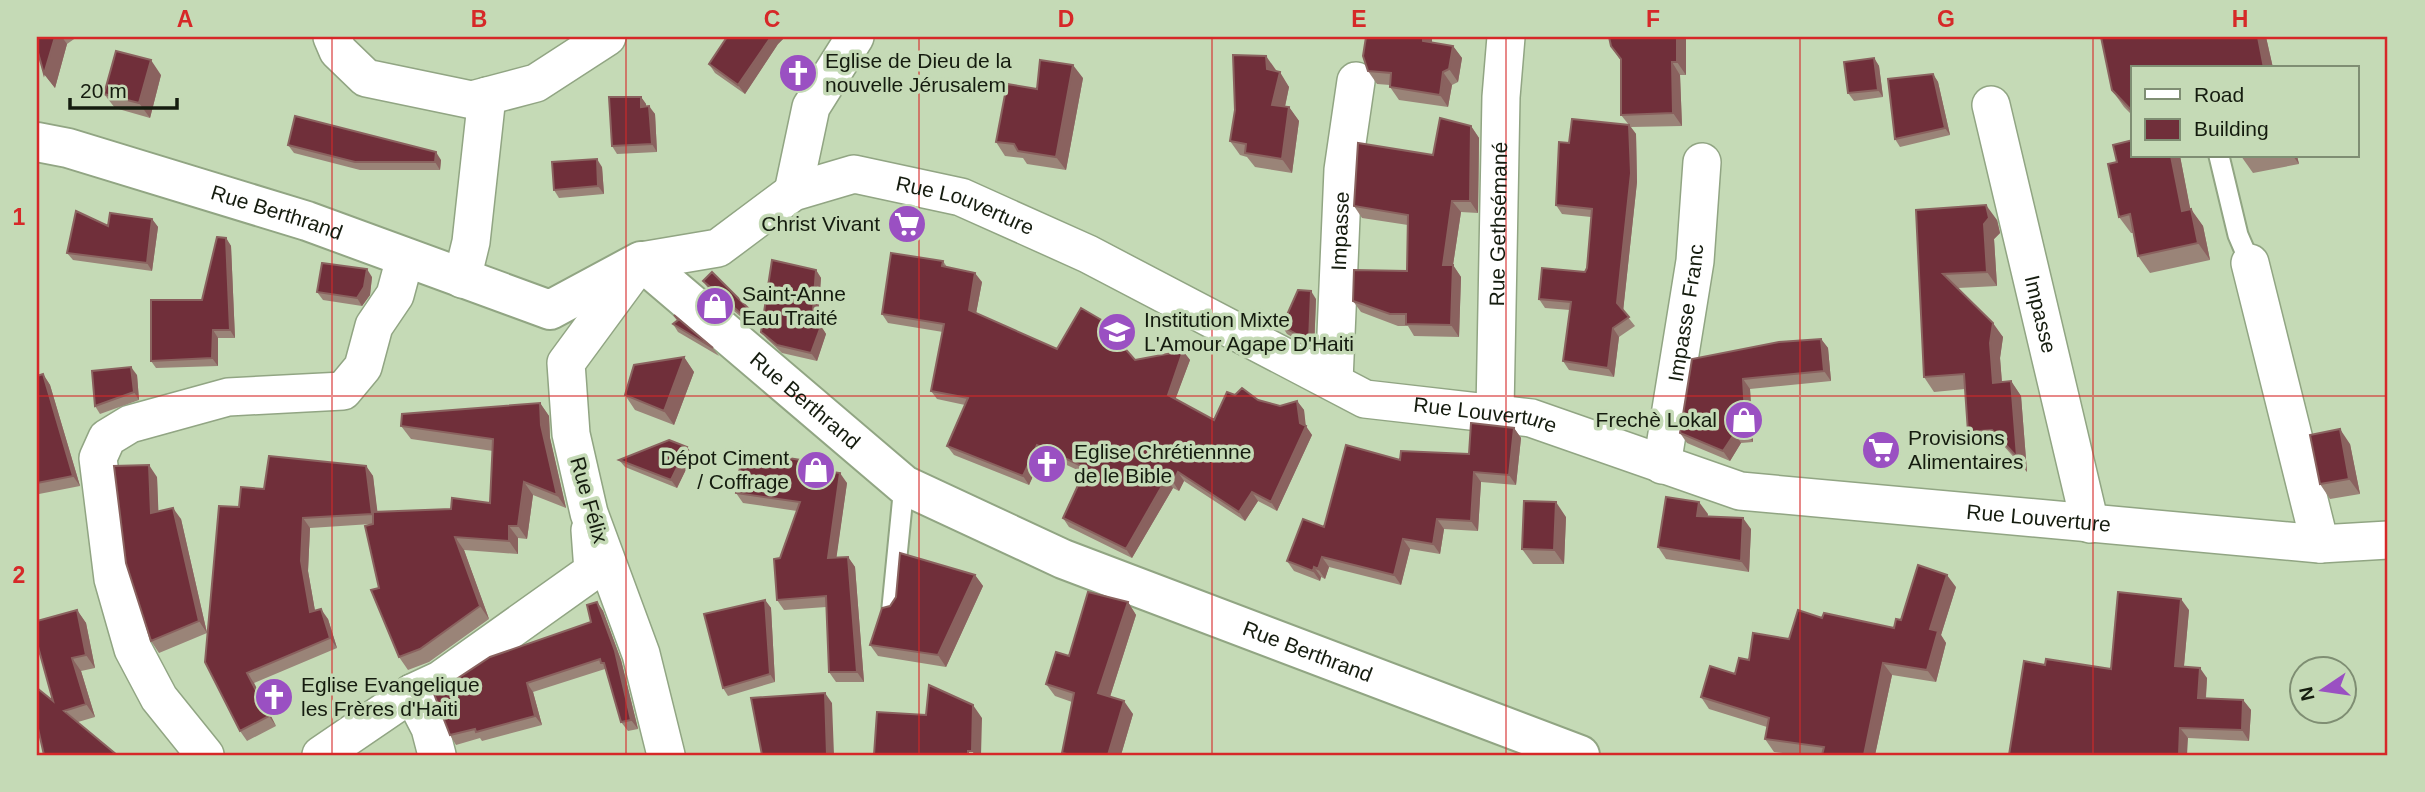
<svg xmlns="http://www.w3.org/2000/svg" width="2425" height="792" viewBox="0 0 2425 792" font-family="Arial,sans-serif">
  <rect width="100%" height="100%" fill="#c5dab6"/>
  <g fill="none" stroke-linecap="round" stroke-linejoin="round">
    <defs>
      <path id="lane" d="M 2219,156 L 2238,235 L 2250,263
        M 892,607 L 904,485"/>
      <g id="street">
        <path d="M 332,37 L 338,51 L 366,78 L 472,100 L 536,83 L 607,37"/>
        <path id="s1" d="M 1991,105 L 2090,524"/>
        <path d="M 793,192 L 811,107 L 855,37"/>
        <path d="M 2250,263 L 2320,544"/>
        <path d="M 462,279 L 471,242 L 487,96"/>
        <path id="s2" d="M 1334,381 L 1343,170 L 1356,81"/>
        <path id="s3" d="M 1495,411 L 1501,97 L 1506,37"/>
        <path id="s4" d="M 1662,465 L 1695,261 L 1702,162"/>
        <path d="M 412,693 L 430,728 L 437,755"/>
        <path d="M 205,755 L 159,698 L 133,649 L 113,579 L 98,458 L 107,438 L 130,424 L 228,397 L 343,391 L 363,367 L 374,326 L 395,295 L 405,258"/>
        <path d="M 321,755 L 412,693 L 440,680 L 593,571 L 590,530"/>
        <path id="s5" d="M 666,755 L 641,654 L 589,513 L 571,434 L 566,363 L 641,261 L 718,248 L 793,192 L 854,174 L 961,197 L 1088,254 L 1365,399 L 1531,418 L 1740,491 L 2320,544 L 2388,540"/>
      </g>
      <g id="secondary">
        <path id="s6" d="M 37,142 L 68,148 L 307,221 L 550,310 L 641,261 L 904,485 L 1063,559 L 1580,755"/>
      </g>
    </defs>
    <!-- lane casing -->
    <use href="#lane" stroke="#91a583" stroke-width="23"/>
    <!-- street casing -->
    <use href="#street" stroke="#91a583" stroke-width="40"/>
    <!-- secondary casing -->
    <use href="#secondary" stroke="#91a583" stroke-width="42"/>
    <!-- lane -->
    <use href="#lane" stroke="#fff" stroke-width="19"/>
    <!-- street -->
    <use href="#street" stroke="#fff" stroke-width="37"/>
    <!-- secondary -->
    <use href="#secondary" stroke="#fff" stroke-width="38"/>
  </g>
  <!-- wall -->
  <path fill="#9a8478" d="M 37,37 L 77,37 L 67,44 L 55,88 L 44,74 Z
    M 723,37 L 785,37 L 778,44 L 745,94 L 715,73 L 709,64 L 726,39 Z
    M 1686,37 L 1686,75 L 1680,75 L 1682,126 L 1631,127 L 1636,134 L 1637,182 L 1623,311 L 1635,326 L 1619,337 L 1614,377 L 1569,370 L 1563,361 L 1570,310 L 1545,308 L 1539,299 L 1585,272 L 1587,268 L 1591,217 L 1562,214 L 1556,205 L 1569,143 L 1629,125 L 1621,115 L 1621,61 L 1611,46 Z
    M 2101,37 L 2266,37 L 2273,68 L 2133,68 L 2133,116 L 2124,107 L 2112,90 Z
    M 1432,43 L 1453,46 L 1462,58 L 1458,82 L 1452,85 L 1448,107 L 1399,100 L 1390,87 L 1390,85 L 1377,84 L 1368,71 Z
    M 1874,58 L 1879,66 L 1883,97 L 1854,101 L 1848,93 Z
    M 1276,70 L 1289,87 L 1285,107 L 1289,107 L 1299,121 L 1292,173 L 1255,167 L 1247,157 L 1240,155 L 1230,141 L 1235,110 Z
    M 1933,74 L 1938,82 L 1950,135 L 1900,147 L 1895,139 Z
    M 161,75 L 150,118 L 115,108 L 104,94 Z
    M 1083,78 L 1066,170 L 1027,164 L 1023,158 L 1005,156 L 996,142 L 1037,89 Z
    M 641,97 L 646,104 L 646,106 L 655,114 L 657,152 L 617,154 L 612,146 Z
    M 1471,126 L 1479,138 L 1478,213 L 1461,212 L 1453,265 L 1461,277 L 1459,337 L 1414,336 L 1408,326 L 1398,326 L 1361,312 L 1353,301 L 1407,271 L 1408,225 L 1362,218 L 1354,206 L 1433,155 Z
    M 288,145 L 441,160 L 440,170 L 360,170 L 294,153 Z
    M 2133,156 L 2180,156 L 2190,209 L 2203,226 L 2210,260 L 2150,273 L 2138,256 L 2133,233 L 2131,233 L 2119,217 L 2117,162 Z
    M 2241,156 L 2297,156 L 2299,164 L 2253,173 Z
    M 602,167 L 604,194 L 559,198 L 554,190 Z
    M 1916,210 L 1997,220 L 2000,233 L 1994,239 L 1997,286 L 1958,288 L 2003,337 L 2000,358 L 2002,382 L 2011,381 L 2021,396 L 2027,472 L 2002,444 L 1978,446 L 1968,432 L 1965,389 L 1934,392 L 1924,377 Z
    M 152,219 L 158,227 L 152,271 L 73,260 L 67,253 L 108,226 Z
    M 226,238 L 231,246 L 235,338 L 218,338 L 218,366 L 156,368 L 151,361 L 202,300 Z
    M 943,261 L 947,267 L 982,282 L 976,313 L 1057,349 L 1115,328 L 1121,337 L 1119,343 L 1135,360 L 1183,351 L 1190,360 L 1175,399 L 1214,420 L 1235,395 L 1258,400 L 1280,406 L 1297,401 L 1304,410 L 1305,426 L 1312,435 L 1277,511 L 1258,501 L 1245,521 L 1184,481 L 1179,491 L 1173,488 L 1132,558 L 1069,527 L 1063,518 L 1084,473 L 1043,454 L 1029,485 L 954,455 L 947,446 L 965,405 L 937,399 L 931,391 L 943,332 L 888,323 L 882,314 Z
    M 816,270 L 821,278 L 817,325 L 821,326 L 826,334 L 817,361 L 782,353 L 767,339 L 761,332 Z
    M 372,277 L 370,295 L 362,306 L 323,300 L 317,292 Z
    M 703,281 L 756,320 L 753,327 L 710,291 Z
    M 1316,299 L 1314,349 L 1287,334 L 1282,326 Z
    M 678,320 L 713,348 L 719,356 L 678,332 L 673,324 Z
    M 1821,339 L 1828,348 L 1831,381 L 1750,389 L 1753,442 L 1741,443 L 1730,461 L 1687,443 L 1680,433 L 1692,359 Z
    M 684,357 L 694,372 L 674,425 L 635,410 L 625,395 Z
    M 43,374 L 50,385 L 80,486 L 39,494 L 37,492 L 37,376 Z
    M 137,375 L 139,400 L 100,414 L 95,406 Z
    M 540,403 L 549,416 L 550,438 L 566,508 L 533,495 L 527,539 L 518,538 L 518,554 L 464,550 L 489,619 L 429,662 L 408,670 L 399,657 L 379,588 L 371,524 L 310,528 L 308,571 L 315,611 L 328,619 L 337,648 L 254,683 L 276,726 L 247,741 L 240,731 L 239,507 L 264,489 L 366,466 L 373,476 L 377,512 L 451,509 L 490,503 L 493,451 L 411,439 L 401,426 Z
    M 1514,428 L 1521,438 L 1516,485 L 1481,482 L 1478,531 L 1444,529 L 1440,554 L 1410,549 L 1401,585 L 1329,567 L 1325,579 L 1321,577 L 1320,581 L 1294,571 L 1287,561 L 1324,527 L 1400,460 L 1469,454 Z
    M 2350,444 L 2360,494 L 2330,499 L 2320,484 Z
    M 693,455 L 677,488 L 625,467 L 619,460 Z
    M 749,457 L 826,471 L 847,483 L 836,558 L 848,557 L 855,567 L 864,682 L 836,682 L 829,672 L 826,607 L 784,610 L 777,600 L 780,558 L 797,511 L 743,503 L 736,493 Z
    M 157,477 L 158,511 L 181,519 L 207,633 L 159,653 L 151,641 Z
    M 1708,514 L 1707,517 L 1751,529 L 1749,572 L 1666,559 L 1658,547 Z
    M 1566,517 L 1564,564 L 1533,564 L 1522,549 Z
    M 975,575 L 983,586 L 946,667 L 878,656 L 870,645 L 890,606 Z
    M 1956,587 L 1941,635 L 1946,643 L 1936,682 L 1892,675 L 1875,755 L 1802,755 L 1774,752 L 1765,739 L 1767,727 L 1709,709 L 1701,697 L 1735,674 L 1749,660 L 1789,639 L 1822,618 L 1894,628 L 1901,620 Z
    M 765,600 L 771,608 L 775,682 L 728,696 L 723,688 Z
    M 597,602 L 603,611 L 621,660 L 638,729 L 628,731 L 621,722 L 606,671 L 605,669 L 533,692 L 542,725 L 482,741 L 480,738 L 456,745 L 450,735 L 591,622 Z
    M 1128,602 L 1136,615 L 1110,697 L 1133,714 L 1121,755 L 1064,755 L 1062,753 L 1072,702 L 1055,696 L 1046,684 L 1069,656 Z
    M 77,610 L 86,623 L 95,668 L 81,671 L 95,717 L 78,722 L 53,701 Z
    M 2189,610 L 2184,666 L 2207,678 L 2206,698 L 2243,700 L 2251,710 L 2249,741 L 2188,738 L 2045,665 L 2111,669 Z"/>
  <!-- shaded-wall -->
  <path fill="#8a625f" d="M 55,37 L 62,37 L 67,44 L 55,88 L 44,74 Z
    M 771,37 L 785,37 L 778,44 L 745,94 L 738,85 Z
    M 1423,37 L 1432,37 L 1432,54 L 1423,41 Z
    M 1677,37 L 1686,37 L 1686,75 L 1677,62 Z
    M 2258,37 L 2266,37 L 2273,68 L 2264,68 Z
    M 1453,46 L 1462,58 L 1458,82 L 1449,69 Z
    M 1266,56 L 1276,70 L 1277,83 L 1267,69 Z
    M 1874,58 L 1879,66 L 1883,97 L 1878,90 Z
    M 151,60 L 161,75 L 150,118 L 139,103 Z
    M 1672,62 L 1680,75 L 1682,126 L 1673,113 Z
    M 1073,65 L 1083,78 L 1066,170 L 1056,157 Z
    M 1280,72 L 1289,87 L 1282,120 L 1272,105 Z
    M 1443,72 L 1452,85 L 1448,107 L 1440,95 Z
    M 1933,74 L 1938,82 L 1950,135 L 1945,128 Z
    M 641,97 L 646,104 L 647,115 L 641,107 Z
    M 649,106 L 655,114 L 657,152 L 652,144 Z
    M 1289,107 L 1299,121 L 1292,173 L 1282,159 Z
    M 1629,125 L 1636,134 L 1637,182 L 1623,312 L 1617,303 Z
    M 1471,126 L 1479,138 L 1478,213 L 1470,201 Z
    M 436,152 L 441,160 L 440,170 L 435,162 Z
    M 2171,156 L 2180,156 L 2194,228 L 2182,211 Z
    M 2293,156 L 2297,156 L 2299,164 Z
    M 597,159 L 602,167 L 604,194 L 598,186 Z
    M 1452,201 L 1461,212 L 1453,265 L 1461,277 L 1459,337 L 1451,325 L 1443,265 Z
    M 1986,205 L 1997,220 L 2000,233 L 1994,239 L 1997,286 L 1987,272 L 1984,224 Z
    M 2191,209 L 2203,226 L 2210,260 L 2198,243 Z
    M 152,219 L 158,227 L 152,271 L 147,263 Z
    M 226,238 L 231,246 L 235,338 L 230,330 Z
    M 367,269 L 372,277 L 370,295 L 362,306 L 357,298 Z
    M 816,270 L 821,278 L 817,331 L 812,323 Z
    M 975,273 L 982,282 L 975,319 L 969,310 Z
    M 1311,291 L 1316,299 L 1314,349 L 1309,341 Z
    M 749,309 L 756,320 L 753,327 L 745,317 Z
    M 1993,323 L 2003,337 L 2000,358 L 2003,397 L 1993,383 L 1990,343 Z
    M 821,326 L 826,334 L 817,361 L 811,353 Z
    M 1115,328 L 1121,337 L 1119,344 L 1113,335 Z
    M 1613,328 L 1619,337 L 1614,377 L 1608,368 Z
    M 213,330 L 218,338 L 218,366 L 212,358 Z
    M 1821,339 L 1828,348 L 1831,381 L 1824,371 Z
    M 1183,351 L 1190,360 L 1174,403 L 1168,395 Z
    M 684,357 L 694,372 L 674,425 L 664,411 Z
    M 131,367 L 137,375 L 139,400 L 134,392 Z
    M 43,374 L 50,385 L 80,486 L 73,476 Z
    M 1743,379 L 1750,389 L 1753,442 L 1746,432 Z
    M 2011,381 L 2021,396 L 2027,472 L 2017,457 Z
    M 1297,401 L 1304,410 L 1306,427 L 1306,426 L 1312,435 L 1277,511 L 1271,502 L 1300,423 Z
    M 540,403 L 549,416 L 550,438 L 566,508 L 557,495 L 541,425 Z
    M 1514,428 L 1521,438 L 1516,485 L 1509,475 Z
    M 2340,429 L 2350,444 L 2360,494 L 2349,479 Z
    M 1735,433 L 1741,443 L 1730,461 L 1723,451 Z
    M 1037,445 L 1043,454 L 1029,485 L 1023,476 Z
    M 687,447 L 693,455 L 677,488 L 671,480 Z
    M 149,465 L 157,477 L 159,524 L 151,513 Z
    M 366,466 L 373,476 L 379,524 L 372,514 Z
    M 1178,472 L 1184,481 L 1179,491 L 1173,482 Z
    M 1474,472 L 1481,482 L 1478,531 L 1471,521 Z
    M 840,473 L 847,483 L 835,568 L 828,558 Z
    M 1166,479 L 1173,488 L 1132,558 L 1126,549 Z
    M 524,482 L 533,495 L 527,539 L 518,526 Z
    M 1252,492 L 1258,501 L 1245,521 L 1239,512 Z
    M 1556,502 L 1566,517 L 1564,564 L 1554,550 Z
    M 1699,502 L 1708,514 L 1705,528 L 1697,516 Z
    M 173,508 L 181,519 L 207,633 L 199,621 Z
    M 303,518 L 310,528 L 308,571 L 317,622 L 310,612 L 301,561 Z
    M 1743,518 L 1751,529 L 1749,572 L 1741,561 Z
    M 1437,519 L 1444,529 L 1440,554 L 1433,544 Z
    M 509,526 L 518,538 L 518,554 L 509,541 Z
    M 455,537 L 464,550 L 489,619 L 480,606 Z
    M 1403,539 L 1410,549 L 1401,585 L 1394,575 Z
    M 848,557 L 855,567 L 864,682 L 857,672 Z
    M 1322,557 L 1329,567 L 1325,579 L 1318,569 Z
    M 1314,567 L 1321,577 L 1320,581 L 1313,571 Z
    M 975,575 L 983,586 L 946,667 L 938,655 Z
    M 1947,575 L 1956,587 L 1941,635 L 1946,643 L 1936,682 L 1927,670 L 1930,629 Z
    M 2181,599 L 2189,610 L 2183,676 L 2175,666 Z
    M 765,600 L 771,608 L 775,682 L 770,674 Z
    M 597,602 L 603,611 L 621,660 L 638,729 L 631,720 Z
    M 1128,602 L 1136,615 L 1107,706 L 1098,693 Z
    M 321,609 L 328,619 L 337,648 L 330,638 Z
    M 77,610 L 86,623 L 95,668 L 86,655 Z
    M 72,658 L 81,671 L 95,717 L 86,704 Z
    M 1883,663 L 1892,675 L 1875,755 L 1864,755 Z
    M 2200,668 L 2207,678 L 2205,708 L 2198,698 Z
    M 247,673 L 254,683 L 276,726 L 269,716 Z
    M 527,683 L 533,692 L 542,725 L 535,716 Z
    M 825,693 L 832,703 L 834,755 L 827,755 Z
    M 2243,700 L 2251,710 L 2249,741 L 2242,730 Z
    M 1124,701 L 1133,714 L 1121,755 L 1108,755 Z
    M 973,705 L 982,718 L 981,755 L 975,755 L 972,751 Z
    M 2180,728 L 2188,738 L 2187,755 L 2179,755 Z"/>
  <!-- building -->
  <path fill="#702f3a" stroke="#8a625f" stroke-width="2" d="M 37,37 L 55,37 L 44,74 L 37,49 Z
    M 726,37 L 771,37 L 738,85 L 709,64 L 727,37 Z
    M 1366,37 L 1423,37 L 1423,41 L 1453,46 L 1449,69 L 1443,72 L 1440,95 L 1390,87 L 1391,73 L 1368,71 L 1363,56 Z
    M 1609,37 L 1677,37 L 1677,62 L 1672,62 L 1673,113 L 1621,115 L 1621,59 L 1611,46 Z
    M 2101,37 L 2258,37 L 2264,68 L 2133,68 L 2133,112 L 2112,90 Z
    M 116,51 L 151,60 L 139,103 L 104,94 Z
    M 1233,55 L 1266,56 L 1267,69 L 1280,72 L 1272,105 L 1289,107 L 1282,159 L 1245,153 L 1246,144 L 1230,141 L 1235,110 Z
    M 1874,58 L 1878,90 L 1848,93 L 1844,62 Z
    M 1040,60 L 1073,65 L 1056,157 L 1018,151 L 1014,144 L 996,142 L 1007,84 L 1037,89 Z
    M 1933,74 L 1945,128 L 1895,139 L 1888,79 Z
    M 609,97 L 641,97 L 641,107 L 649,106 L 652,144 L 612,146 Z
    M 295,116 L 436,152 L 435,162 L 355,162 L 288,145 Z
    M 1440,118 L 1471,126 L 1470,201 L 1452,201 L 1443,265 L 1453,265 L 1451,325 L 1406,324 L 1406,314 L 1390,314 L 1353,301 L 1354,270 L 1407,271 L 1408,215 L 1354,206 L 1358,143 L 1433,155 Z
    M 1572,119 L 1629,125 L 1631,173 L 1617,303 L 1629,317 L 1613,328 L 1608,368 L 1563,361 L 1571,302 L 1539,299 L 1542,268 L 1585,272 L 1587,268 L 1592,209 L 1556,205 L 1559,142 L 1569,143 Z
    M 2133,140 L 2133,156 L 2171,156 L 2182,211 L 2191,209 L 2198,243 L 2138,256 L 2130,214 L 2119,217 L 2108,164 L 2117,162 L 2113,145 Z
    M 597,159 L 598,186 L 554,190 L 552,162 Z
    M 1986,205 L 1989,218 L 1984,224 L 1987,272 L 1943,274 L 1993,323 L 1990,343 L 1993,383 L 2011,381 L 2017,457 L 1992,430 L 1968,432 L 1964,374 L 1924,377 L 1916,210 Z
    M 76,211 L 108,226 L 110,213 L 152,219 L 147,263 L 67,253 Z
    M 217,237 L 226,238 L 230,330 L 213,330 L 212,358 L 151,361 L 151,300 L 202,300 Z
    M 891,253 L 943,261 L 942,266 L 975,273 L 969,310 L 1057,349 L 1081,308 L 1115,328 L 1113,335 L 1135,360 L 1183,351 L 1168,395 L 1214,420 L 1227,392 L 1235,395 L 1242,388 L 1258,400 L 1280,406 L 1297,401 L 1300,423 L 1306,426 L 1271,502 L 1252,492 L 1239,512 L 1178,472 L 1173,482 L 1166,479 L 1126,549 L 1063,518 L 1086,468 L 1037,445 L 1023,476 L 947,446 L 968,398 L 931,391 L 944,324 L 882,314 Z
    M 772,260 L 816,270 L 812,323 L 821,326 L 811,353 L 777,345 L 761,332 Z
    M 322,263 L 367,269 L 364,287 L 357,298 L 317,292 Z
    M 712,272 L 749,309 L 745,317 L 703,281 Z
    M 1298,290 L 1311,291 L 1309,341 L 1282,326 Z
    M 674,315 L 713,348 L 673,324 L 678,320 Z
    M 1821,339 L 1824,371 L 1743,379 L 1746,432 L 1735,433 L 1723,451 L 1680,433 L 1692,359 L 1779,342 Z
    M 684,357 L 664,411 L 625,395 L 634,365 Z
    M 131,367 L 134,392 L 95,406 L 92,371 Z
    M 43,374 L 73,476 L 37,483 L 37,376 Z
    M 540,403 L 541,425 L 557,495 L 524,482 L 518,526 L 509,526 L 509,541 L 455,537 L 480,606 L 420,649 L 399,657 L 371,590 L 379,588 L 365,526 L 373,524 L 373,512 L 451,509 L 452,498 L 490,503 L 493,439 L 401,426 L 402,414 Z
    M 1471,423 L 1514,428 L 1509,475 L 1474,472 L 1471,521 L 1437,519 L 1433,544 L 1403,539 L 1394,575 L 1322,557 L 1318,569 L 1314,567 L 1313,571 L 1287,561 L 1303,519 L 1324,527 L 1346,445 L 1400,460 L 1401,451 L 1469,454 Z
    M 2340,429 L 2349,479 L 2320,484 L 2310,435 Z
    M 669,440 L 687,447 L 671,480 L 619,460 Z
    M 750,452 L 820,463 L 819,470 L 840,473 L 828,558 L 848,557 L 857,672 L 829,672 L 826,596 L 777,600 L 774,559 L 780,558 L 800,502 L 736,493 L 742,454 L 749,457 Z
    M 269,456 L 366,466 L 372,514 L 303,518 L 301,561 L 310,612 L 321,609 L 330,638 L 247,673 L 269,716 L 240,731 L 205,662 L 219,506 L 239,507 L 241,487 L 264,489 Z
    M 149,465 L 151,513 L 173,508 L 199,621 L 151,641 L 126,563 L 114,466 Z
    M 1666,497 L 1699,502 L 1697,516 L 1743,518 L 1741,561 L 1658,547 Z
    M 1524,501 L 1556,502 L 1554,550 L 1522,549 Z
    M 900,553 L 975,575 L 938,655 L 870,645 L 882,608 L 890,606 L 896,597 Z
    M 1918,565 L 1947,575 L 1930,629 L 1938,631 L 1927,670 L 1883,663 L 1864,755 L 1822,755 L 1824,747 L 1765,739 L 1769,718 L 1701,697 L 1710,666 L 1735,674 L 1739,658 L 1749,660 L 1753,633 L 1789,639 L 1798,610 L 1822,618 L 1824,613 L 1894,628 L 1896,619 L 1901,620 Z
    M 1088,592 L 1128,602 L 1098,693 L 1124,701 L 1108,755 L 1071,755 L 1062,753 L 1074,693 L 1046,684 L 1056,652 L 1069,656 Z
    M 2118,592 L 2181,599 L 2175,666 L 2200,668 L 2198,698 L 2243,700 L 2242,730 L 2180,728 L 2179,755 L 2009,755 L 2024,661 L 2045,665 L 2046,659 L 2111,669 Z
    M 765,600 L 770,674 L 723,688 L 704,614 Z
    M 597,602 L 615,651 L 631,720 L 621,722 L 604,663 L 601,663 L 600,659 L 527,683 L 535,716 L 476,732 L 475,729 L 450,735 L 434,694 L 490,657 L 591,622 L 587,605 Z
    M 77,610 L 86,655 L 72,658 L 86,704 L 64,711 L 117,755 L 44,755 L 37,724 L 37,688 L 53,701 L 37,643 L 37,621 Z
    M 929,685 L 973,705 L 972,751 L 968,751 L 968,755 L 874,755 L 877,712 L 926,715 Z
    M 825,693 L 827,755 L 762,755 L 751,698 Z"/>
  <!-- grid -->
  <path fill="none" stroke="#d62828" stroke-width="2" stroke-opacity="0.55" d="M 332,37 L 332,755M 626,37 L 626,755M 919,37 L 919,755M 1212,37 L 1212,755M 1506,37 L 1506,755M 1800,37 L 1800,755M 2093,37 L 2093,755M 37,396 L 2388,396"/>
  <!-- icons -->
  <defs>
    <symbol id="church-disc" viewBox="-11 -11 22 22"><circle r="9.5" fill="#9a50c2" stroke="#c5dab6"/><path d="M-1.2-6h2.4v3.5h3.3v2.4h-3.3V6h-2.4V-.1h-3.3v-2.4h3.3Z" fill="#fff"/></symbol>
    <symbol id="supermarket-disc" viewBox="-11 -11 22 22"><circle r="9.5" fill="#9a50c2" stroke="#c5dab6"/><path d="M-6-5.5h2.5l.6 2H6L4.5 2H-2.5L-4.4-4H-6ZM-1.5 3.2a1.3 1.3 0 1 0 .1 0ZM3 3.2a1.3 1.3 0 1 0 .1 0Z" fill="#fff"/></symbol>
    <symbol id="shop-disc" viewBox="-11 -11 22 22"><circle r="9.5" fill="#9a50c2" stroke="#c5dab6"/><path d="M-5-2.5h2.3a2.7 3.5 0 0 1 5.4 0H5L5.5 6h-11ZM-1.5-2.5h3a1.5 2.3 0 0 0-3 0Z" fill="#fff"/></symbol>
    <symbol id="school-disc" viewBox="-11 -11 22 22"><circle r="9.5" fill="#9a50c2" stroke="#c5dab6"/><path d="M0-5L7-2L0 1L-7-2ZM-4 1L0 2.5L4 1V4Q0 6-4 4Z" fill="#fff"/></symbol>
  </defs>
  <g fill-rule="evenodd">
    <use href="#church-disc" x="776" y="51" width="44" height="44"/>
    <use href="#supermarket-disc" x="885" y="202" width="44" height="44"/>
    <use href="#shop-disc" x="693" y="284" width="44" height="44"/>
    <use href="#school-disc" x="1095" y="310" width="44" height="44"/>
    <use href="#shop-disc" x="1722" y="398" width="44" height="44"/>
    <use href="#supermarket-disc" x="1859" y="428" width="44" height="44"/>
    <use href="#church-disc" x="1025" y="442" width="44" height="44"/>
    <use href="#shop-disc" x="794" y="448" width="44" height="44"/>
    <use href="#church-disc" x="252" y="675" width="44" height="44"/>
  </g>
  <g text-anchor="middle" stroke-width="7" stroke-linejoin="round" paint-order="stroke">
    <!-- poi labels -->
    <g font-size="21" fill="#151c0f" stroke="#c5dab6" text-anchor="start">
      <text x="825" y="68">Eglise de Dieu de la<tspan x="825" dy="24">nouvelle Jérusalem</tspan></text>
      <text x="880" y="231" text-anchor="end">Christ Vivant</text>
      <text x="742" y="301">Saint-Anne<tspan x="742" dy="24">Eau Traité</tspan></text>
      <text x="1144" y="327">Institution Mixte<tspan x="1144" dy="24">L'Amour Agape D'Haiti</tspan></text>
      <text x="1717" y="427" text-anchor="end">Frechè Lokal</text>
      <text x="1908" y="445">Provisions<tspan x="1908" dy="24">Alimentaires</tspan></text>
      <text x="1074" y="459">Eglise Chrétiennne<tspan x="1074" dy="24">de le Bible</tspan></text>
      <text x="789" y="465" text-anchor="end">Dépot Ciment<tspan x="789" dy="24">/ Coffrage</tspan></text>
      <text x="301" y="692">Eglise Evangelique<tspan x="301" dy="24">les Frères d'Haiti</tspan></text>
    </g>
    <!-- street labels -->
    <g font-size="21" fill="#151c0f" stroke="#c5dab6">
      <text dy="7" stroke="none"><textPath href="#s5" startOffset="884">Rue Louverture</textPath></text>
      <text dy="7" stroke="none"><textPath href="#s6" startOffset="250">Rue Berthrand</textPath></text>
      <text dy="7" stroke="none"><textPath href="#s3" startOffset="187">Rue Gethsémané</textPath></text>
      <text dy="7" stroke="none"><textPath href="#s2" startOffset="150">Impasse</textPath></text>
      <text dy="7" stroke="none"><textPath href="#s4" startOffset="154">Impasse Franc</textPath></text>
      <text dy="7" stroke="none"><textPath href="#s1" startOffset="215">Impasse</textPath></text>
      <text dy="7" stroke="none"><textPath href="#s6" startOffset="859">Rue Berthrand</textPath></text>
      <text dy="7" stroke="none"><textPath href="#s5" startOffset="1451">Rue Louverture</textPath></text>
      <text transform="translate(589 500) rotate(74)" y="7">Rue Félix</text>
      <text dy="7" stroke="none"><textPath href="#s5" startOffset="2018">Rue Louverture</textPath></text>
      <text dy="7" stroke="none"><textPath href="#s6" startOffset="1426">Rue Berthrand</textPath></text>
    </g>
  </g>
  <!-- border -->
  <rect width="2425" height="792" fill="none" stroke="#c5dab6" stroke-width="77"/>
  <!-- legend -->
  <rect x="2131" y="66" width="228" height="91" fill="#c5dab6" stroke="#7f8e73" stroke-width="2"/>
  <rect x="2145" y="89" width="35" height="10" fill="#ffffff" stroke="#7f8e73" stroke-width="2"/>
  <text x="2194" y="102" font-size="21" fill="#151c0f">Road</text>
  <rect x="2145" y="119" width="35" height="21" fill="#702f3a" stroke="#7f8e73" stroke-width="2"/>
  <text x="2194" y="136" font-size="21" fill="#151c0f">Building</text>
  <!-- north arrow -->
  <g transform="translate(2323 690) rotate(257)"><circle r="33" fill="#c5dab6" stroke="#7f8e73" stroke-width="2"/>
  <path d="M0-5L12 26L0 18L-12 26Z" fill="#9a50c2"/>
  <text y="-10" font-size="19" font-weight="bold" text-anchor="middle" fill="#151c0f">N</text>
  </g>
  <!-- scale -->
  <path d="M70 98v10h107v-10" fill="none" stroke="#151c0f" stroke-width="3.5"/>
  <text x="80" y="98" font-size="21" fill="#151c0f" stroke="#c5dab6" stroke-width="5" paint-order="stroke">20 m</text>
  <rect x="38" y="38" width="2348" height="716" fill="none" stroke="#d62828" stroke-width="2.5"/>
  <g font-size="23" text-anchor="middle" font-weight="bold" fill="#d62828">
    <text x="185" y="27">A</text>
    <text x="479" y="27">B</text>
    <text x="772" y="27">C</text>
    <text x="1066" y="27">D</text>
    <text x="1359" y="27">E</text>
    <text x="1653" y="27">F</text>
    <text x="1946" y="27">G</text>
    <text x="2240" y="27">H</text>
    <text x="19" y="225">1</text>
    <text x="19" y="583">2</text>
  </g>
</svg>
